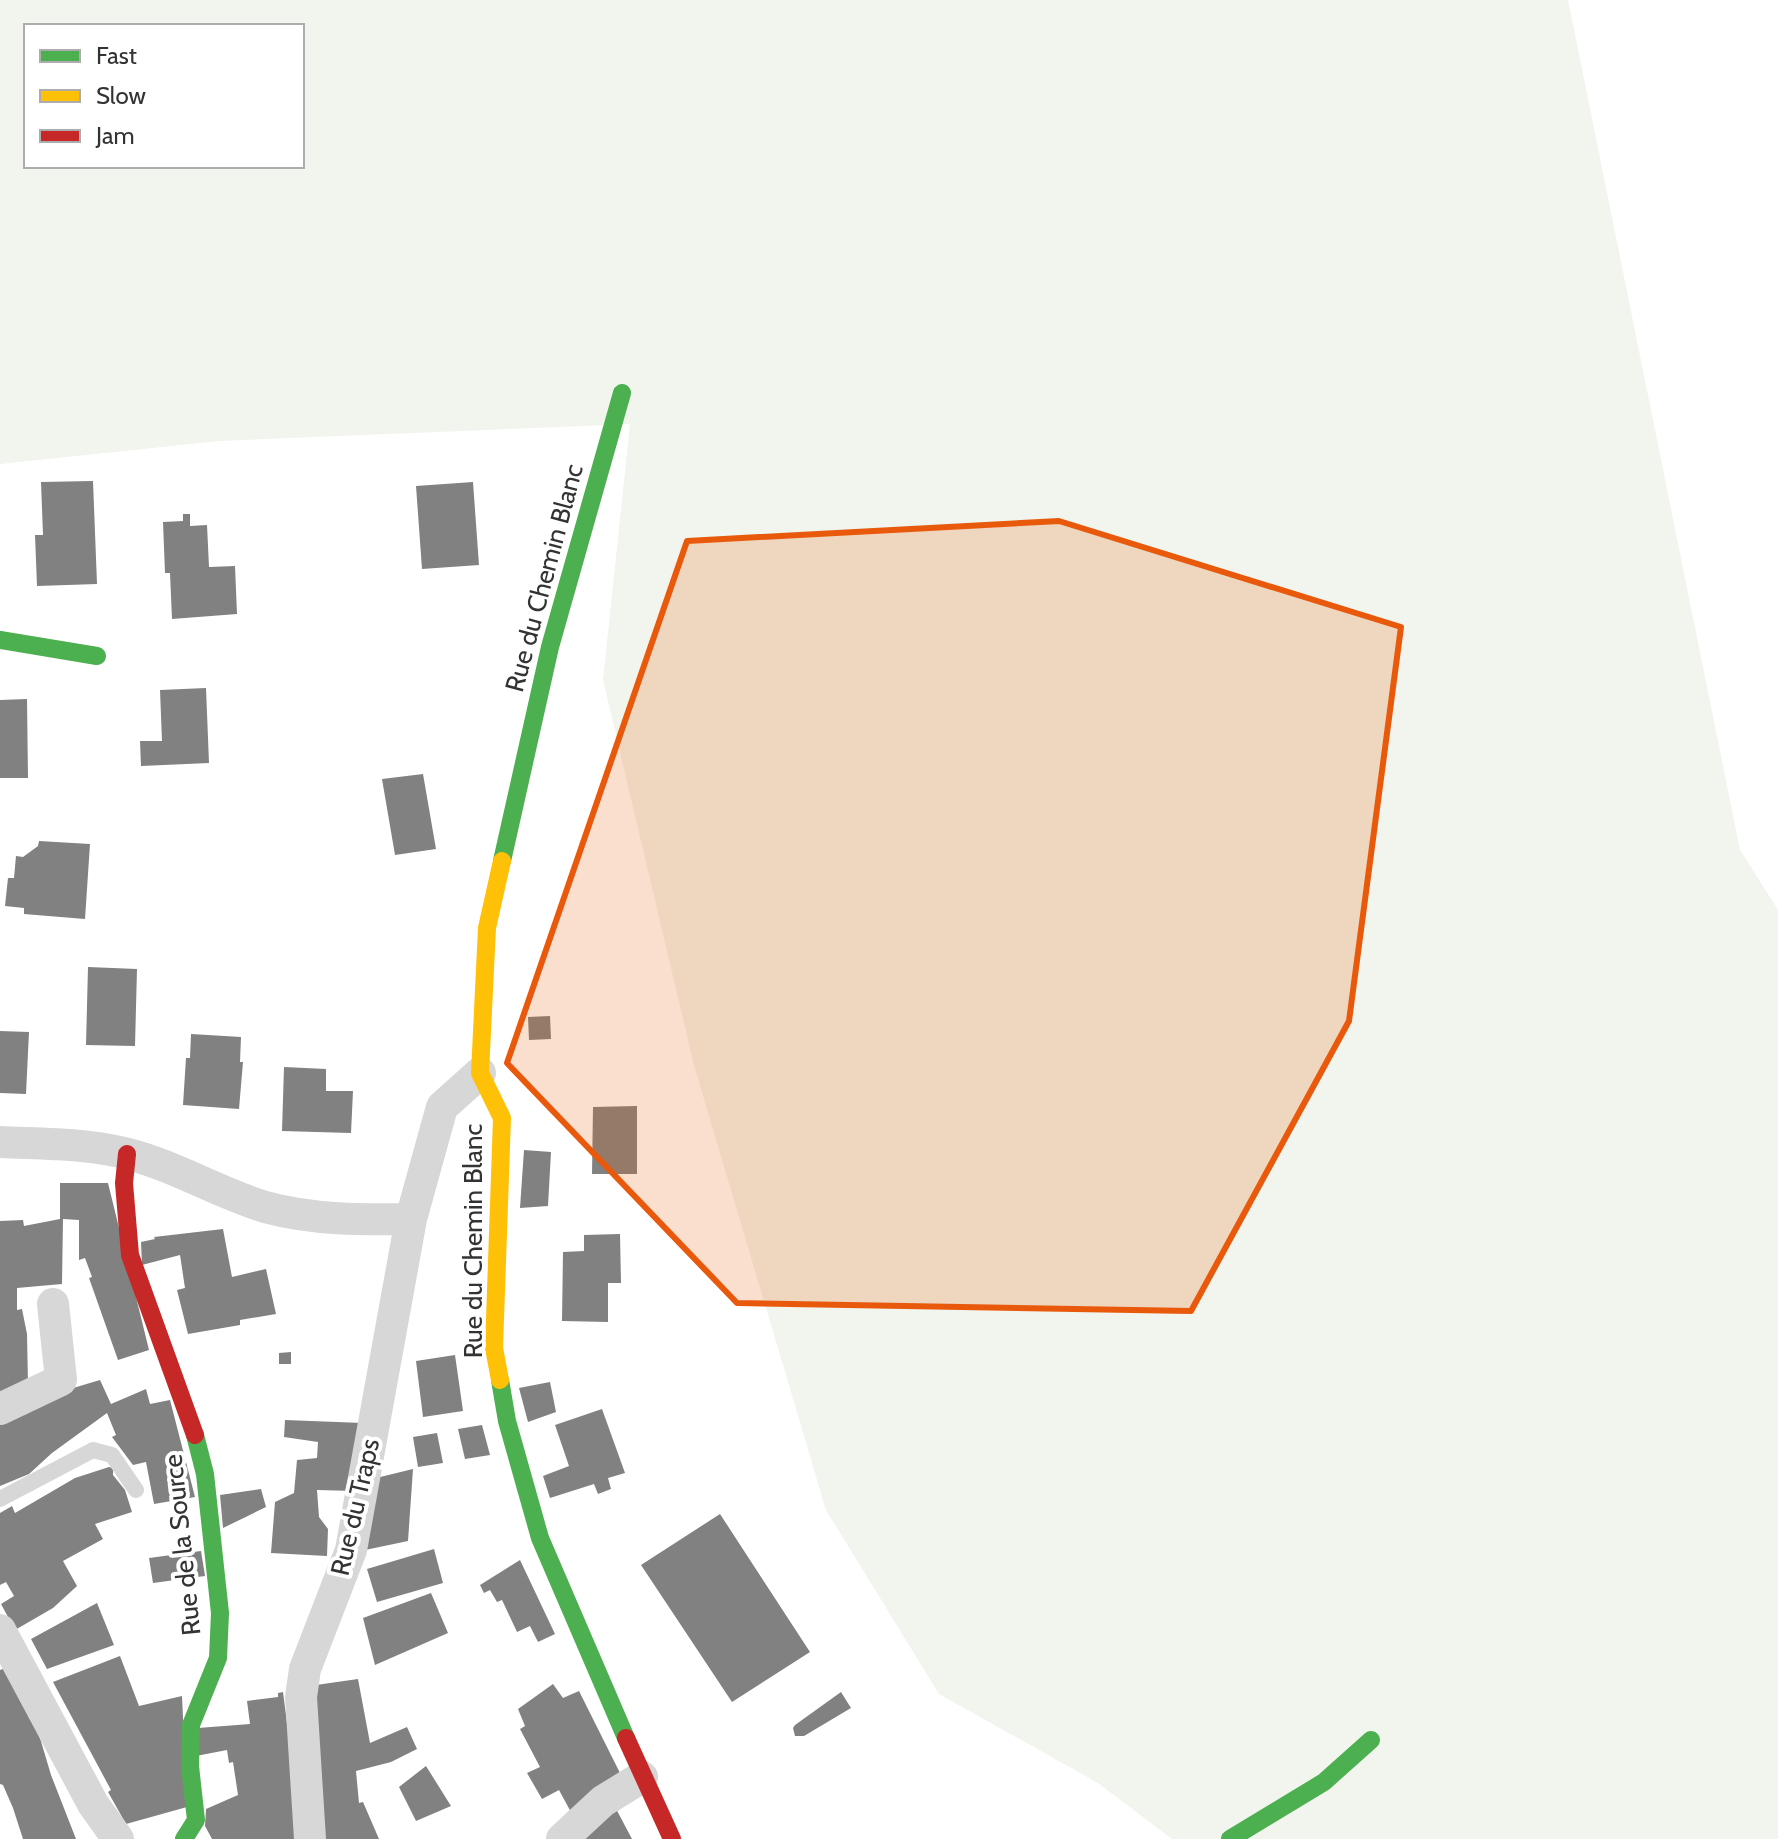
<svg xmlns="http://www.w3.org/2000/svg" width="1778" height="1839" viewBox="0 0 1778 1839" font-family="Cabin,sans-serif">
  <rect width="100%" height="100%" fill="#fff"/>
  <!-- green -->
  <path fill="#f1f5ed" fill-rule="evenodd" d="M 0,0 L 1568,0 L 1740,850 L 1778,910 L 1778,1839 L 1172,1839 L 1098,1783 L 939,1694 L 826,1510 L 694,1065 L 603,680 L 630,424 L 219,441 L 0,464 ZM 26,26 L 302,26 L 302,166 L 26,166 Z"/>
  <!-- building -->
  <path fill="#818181" d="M 93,481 L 97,584 L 37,586 L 35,535 L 43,535 L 41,482 Z
    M 473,482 L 479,565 L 422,569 L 416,486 Z
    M 183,514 L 190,514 L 190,526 L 207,525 L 209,567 L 235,566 L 237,614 L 172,619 L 170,573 L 165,573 L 163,522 L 183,521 Z
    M 206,688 L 209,763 L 141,766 L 140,741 L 162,741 L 160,690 Z
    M 27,699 L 28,778 L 0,778 L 0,700 Z
    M 423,774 L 436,849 L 395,855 L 382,779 Z
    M 39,841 L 90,844 L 85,919 L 24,914 L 24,908 L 5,906 L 8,878 L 14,878 L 16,856 L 23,857 L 38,846 Z
    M 88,967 L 137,969 L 135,1046 L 86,1045 Z
    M 550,1016 L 551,1039 L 529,1040 L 528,1017 Z
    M 0,1031 L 29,1032 L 26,1094 L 0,1093 Z
    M 191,1034 L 241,1037 L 240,1062 L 243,1062 L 239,1109 L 183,1105 L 186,1058 L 190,1058 Z
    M 284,1067 L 326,1069 L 326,1091 L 353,1091 L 351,1133 L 282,1131 Z
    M 637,1106 L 637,1174 L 592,1174 L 593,1107 Z
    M 524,1150 L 551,1152 L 548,1206 L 520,1208 Z
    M 60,1183 L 108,1183 L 149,1350 L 118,1360 L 89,1278 L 92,1277 L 85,1258 L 79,1260 L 79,1220 L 63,1219 L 62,1284 L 17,1288 L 17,1310 L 22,1309 L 27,1334 L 28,1384 L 0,1398 L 0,1221 L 23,1220 L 24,1226 L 60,1219 Z
    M 223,1229 L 232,1277 L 266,1269 L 276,1314 L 240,1320 L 240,1325 L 188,1334 L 177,1290 L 185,1288 L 180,1255 L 142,1265 L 141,1242 L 155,1239 L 154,1237 Z
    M 620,1234 L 621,1283 L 608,1283 L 608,1322 L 562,1321 L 563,1252 L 584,1251 L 584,1235 Z
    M 291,1352 L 291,1364 L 279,1364 L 279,1353 Z
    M 455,1355 L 463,1411 L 423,1417 L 416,1361 Z
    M 100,1380 L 111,1404 L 146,1389 L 150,1404 L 170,1400 L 195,1497 L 154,1504 L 146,1462 L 133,1465 L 112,1437 L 116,1435 L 107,1413 L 52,1453 L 29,1474 L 0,1486 L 0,1420 L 53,1394 Z
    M 550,1382 L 556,1412 L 528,1422 L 519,1388 Z
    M 602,1409 L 625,1473 L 608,1478 L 611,1489 L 598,1494 L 594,1484 L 550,1498 L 543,1476 L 569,1466 L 555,1425 Z
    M 285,1420 L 363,1423 L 355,1491 L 317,1490 L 319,1517 L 328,1529 L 327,1556 L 271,1553 L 275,1502 L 294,1493 L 297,1460 L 317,1458 L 318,1442 L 284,1437 Z
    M 482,1425 L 490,1455 L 465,1459 L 458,1429 Z
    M 437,1433 L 443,1463 L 418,1467 L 413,1437 Z
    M 109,1467 L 113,1468 L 113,1475 L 125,1490 L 132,1512 L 95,1524 L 103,1539 L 63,1561 L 77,1586 L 53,1608 L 15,1630 L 1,1604 L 14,1596 L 6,1582 L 0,1585 L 0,1513 L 12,1506 L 15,1513 L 75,1478 Z
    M 413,1469 L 408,1541 L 365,1550 L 376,1478 Z
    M 261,1489 L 266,1507 L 223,1528 L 220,1495 Z
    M 720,1514 L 810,1652 L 732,1702 L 641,1565 Z
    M 434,1549 L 443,1583 L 377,1602 L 367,1569 Z
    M 201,1551 L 205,1576 L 153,1583 L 149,1558 Z
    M 520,1560 L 555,1634 L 538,1642 L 530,1626 L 517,1632 L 502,1600 L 497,1602 L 490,1590 L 484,1593 L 480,1585 Z
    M 431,1593 L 448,1633 L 375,1665 L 363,1618 Z
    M 97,1603 L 114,1645 L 47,1669 L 31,1639 Z
    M 120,1656 L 139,1706 L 182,1696 L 187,1807 L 126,1824 L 108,1792 L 111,1790 L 53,1682 Z
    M 11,1666 L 32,1711 L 51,1775 L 76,1839 L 23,1839 L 13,1808 L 3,1785 L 0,1784 L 0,1670 Z
    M 358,1679 L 370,1743 L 407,1727 L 417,1749 L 391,1762 L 356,1771 L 359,1803 L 363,1802 L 379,1839 L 320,1839 L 316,1685 Z
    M 553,1684 L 563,1698 L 579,1691 L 622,1777 L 572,1814 L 559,1790 L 542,1799 L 527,1773 L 540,1767 L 520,1729 L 525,1726 L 518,1709 Z
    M 283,1692 L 302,1839 L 212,1839 L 205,1826 L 206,1809 L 238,1795 L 233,1762 L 229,1763 L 227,1750 L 196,1756 L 198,1728 L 250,1724 L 247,1701 L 278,1697 L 278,1693 Z
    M 841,1692 L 851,1708 L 804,1736 L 795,1736 L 793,1728 L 795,1725 Z
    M 426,1766 L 451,1806 L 416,1821 L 399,1787 Z
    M 614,1805 L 632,1839 L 576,1839 Z"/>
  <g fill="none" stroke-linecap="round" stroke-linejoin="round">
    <!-- lane -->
    <path stroke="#d7d7d7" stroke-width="16" d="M 0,1499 L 93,1450 L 112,1455 L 136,1490"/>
    <!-- street -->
    <path stroke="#d7d7d7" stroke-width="32" d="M 0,1142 C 42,1144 87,1143 128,1154 C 175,1166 219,1193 265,1207 C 313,1220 362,1220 411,1219 L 442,1107 L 480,1073
      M 0,1409 L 61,1380 L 53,1304
      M 0,1630 L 93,1804 L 118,1839
      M 310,1839 L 301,1697 L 305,1669 L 351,1550 L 411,1219
      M 562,1839 L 603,1801 L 642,1777"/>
    <!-- fast -->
    <path stroke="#4caf50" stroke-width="18" d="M 0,640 L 97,656
      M 502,861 L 550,647 L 622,393
      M 500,1380 L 507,1421 L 540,1538 L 626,1738
      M 184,1839 L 196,1820 L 190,1766 L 191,1725 L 218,1658 L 220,1613 L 205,1474 L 195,1435
      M 1230,1839 L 1324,1782 L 1371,1740"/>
    <!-- slow -->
    <path stroke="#ffc107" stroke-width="18" d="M 500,1380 L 494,1348 L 502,1118 L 480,1073 L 487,928 L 502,861"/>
    <!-- jam -->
    <path stroke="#c62828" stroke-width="18" d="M 127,1154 L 124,1183 L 130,1255 L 195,1435
      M 626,1738 L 672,1839"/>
  </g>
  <!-- marked area -->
  <path fill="#e8590c" fill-opacity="0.2" stroke="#e8590c" stroke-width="6" stroke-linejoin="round" d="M 1059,521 L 1401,627 L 1349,1021 L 1191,1311 L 737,1303 L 507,1063 L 687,541 Z"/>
  <g text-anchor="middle" stroke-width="8" stroke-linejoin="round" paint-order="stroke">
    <!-- street labels -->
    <g font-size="26" fill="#333" stroke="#fff">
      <text transform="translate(544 578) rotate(-75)" y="9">Rue du Chemin Blanc</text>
      <text transform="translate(473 1241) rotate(-90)" y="9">Rue du Chemin Blanc</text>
      <text transform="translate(355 1507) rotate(-77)" y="9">Rue du Traps</text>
      <text transform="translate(182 1545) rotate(-96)" y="9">Rue de la Source</text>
    </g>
  </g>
  <!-- legend -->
  <rect x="24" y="24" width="280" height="144" fill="#ffffff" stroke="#adadad" stroke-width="2"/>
  <rect x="40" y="50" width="40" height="12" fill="#4caf50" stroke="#adadad" stroke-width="2"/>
  <text x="96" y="64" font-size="24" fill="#333333">Fast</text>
  <rect x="40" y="90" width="40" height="12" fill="#ffc107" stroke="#adadad" stroke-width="2"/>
  <text x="96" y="104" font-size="24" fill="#333333">Slow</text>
  <rect x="40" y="130" width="40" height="12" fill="#c62828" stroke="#adadad" stroke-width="2"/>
  <text x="96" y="144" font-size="24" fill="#333333">Jam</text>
</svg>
